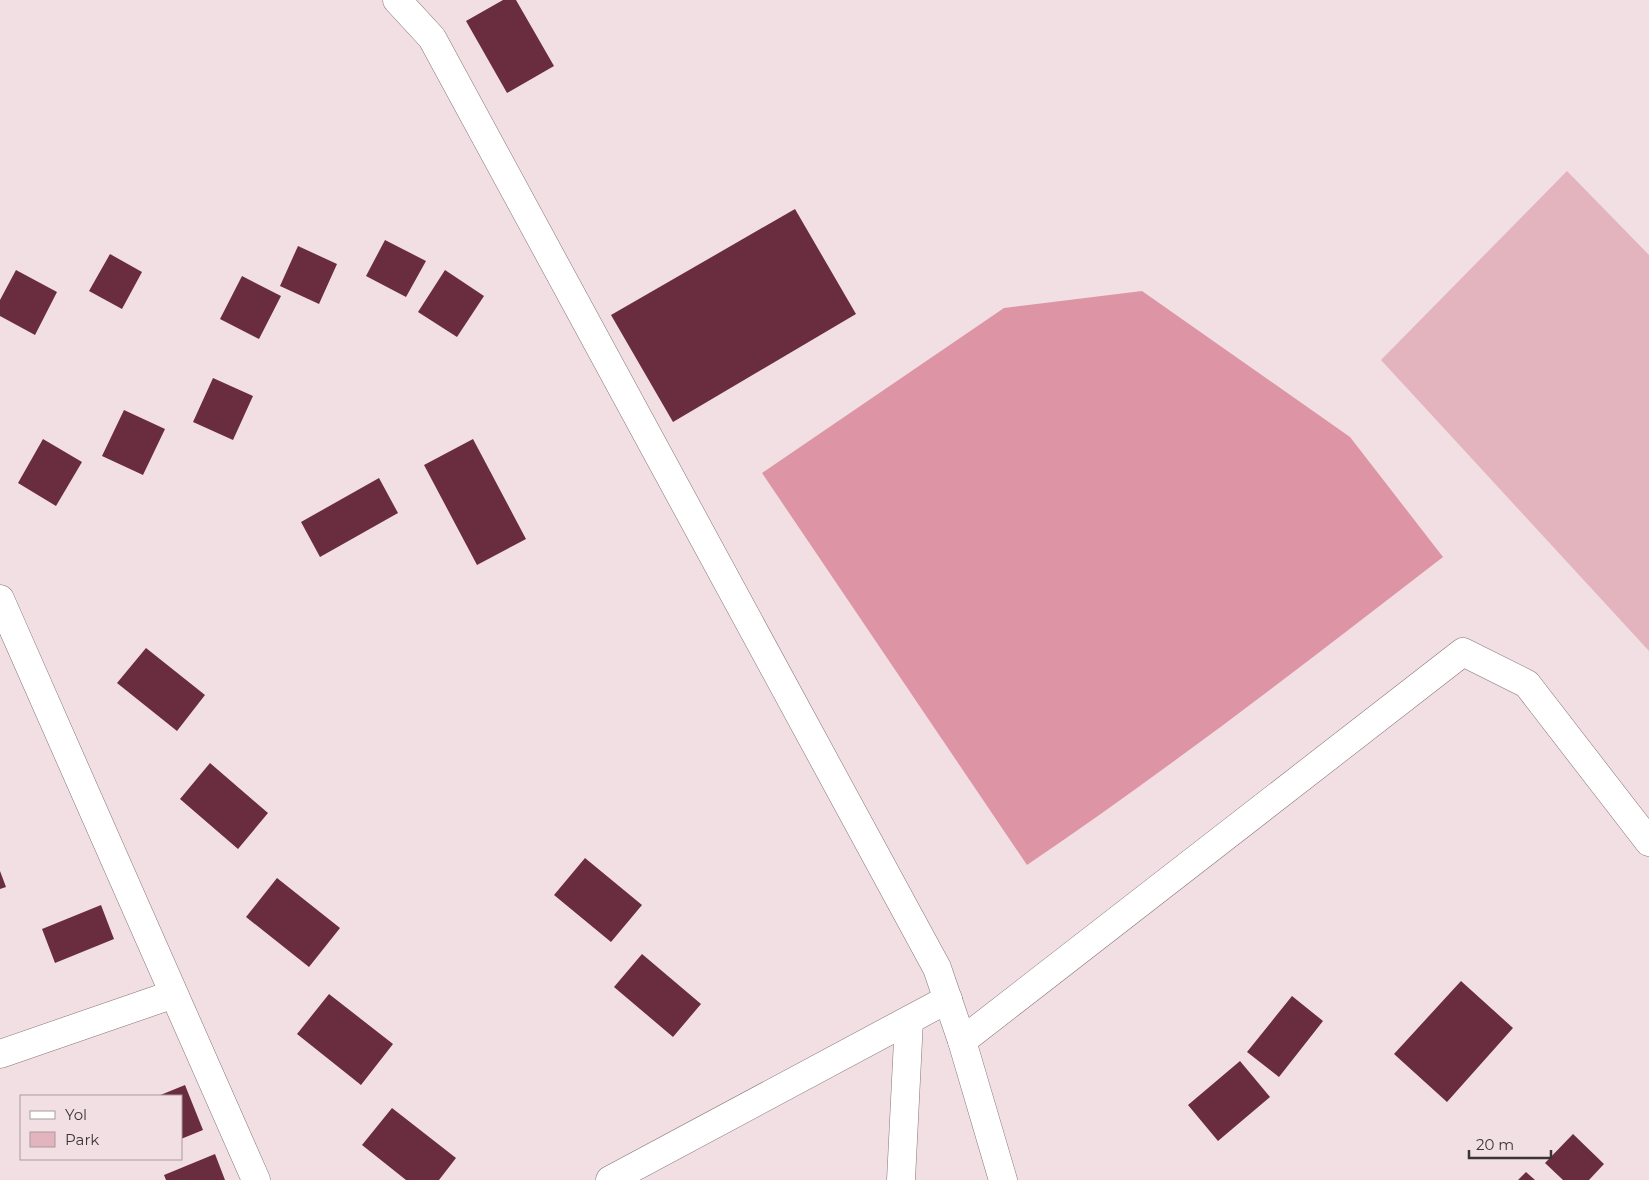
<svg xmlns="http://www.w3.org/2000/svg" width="1649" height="1180" viewBox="0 0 1649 1180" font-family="Montserrat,sans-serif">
  <rect width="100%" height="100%" fill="#f2dfe3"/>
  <!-- green -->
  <path fill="#e3b4be" d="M 1567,171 L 1649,255 L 1649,651 L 1381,360 Z"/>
  <!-- forest -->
  <path fill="#dd95a6" d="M 1142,291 L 1350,437 L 1443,557 C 1307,662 1170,768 1027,865 L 762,473 L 1004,308 Z"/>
  <!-- building -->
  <path fill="#6a2d3f" d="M 503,0 L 516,0 L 554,66 L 507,93 L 466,21 Z
    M 795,209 L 856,314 L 673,422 L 611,315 Z
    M 385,240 L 426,261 L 406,297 L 366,276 Z
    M 298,246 L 337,264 L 319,304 L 280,286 Z
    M 110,254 L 142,272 L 122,309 L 89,291 Z
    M 16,270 L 57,292 L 35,335 L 0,316 L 0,300 Z
    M 445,270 L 484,296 L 457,337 L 418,312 Z
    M 242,276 L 281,296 L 259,339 L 220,319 Z
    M 213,378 L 253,396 L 233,440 L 193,422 Z
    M 124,410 L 165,429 L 143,475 L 102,456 Z
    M 43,439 L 82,462 L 56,506 L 18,483 Z
    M 473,439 L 526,539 L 477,565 L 424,465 Z
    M 379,478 L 398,513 L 320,557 L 301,522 Z
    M 146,648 L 205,695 L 177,731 L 117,683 Z
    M 210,763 L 268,813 L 238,849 L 180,799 Z
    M 585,858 L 642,905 L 611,942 L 554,895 Z
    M 0,871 L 6,887 L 0,889 Z
    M 277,878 L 340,928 L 309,967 L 246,917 Z
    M 101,905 L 114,939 L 55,963 L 42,929 Z
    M 642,954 L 701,1004 L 673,1037 L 614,987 Z
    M 1461,981 L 1513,1028 L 1447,1102 L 1394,1054 Z
    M 329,994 L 393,1044 L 361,1085 L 297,1034 Z
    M 1292,996 L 1323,1021 L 1279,1077 L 1247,1052 Z
    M 1240,1061 L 1270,1097 L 1218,1141 L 1188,1105 Z
    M 185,1085 L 203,1130 L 181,1139 L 181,1096 L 158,1096 Z
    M 392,1108 L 456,1158 L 439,1180 L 406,1180 L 362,1145 Z
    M 1573,1134 L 1604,1164 L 1589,1180 L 1563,1180 L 1545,1163 Z
    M 215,1154 L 225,1180 L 166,1180 L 164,1175 Z
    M 1526,1172 L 1535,1180 L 1518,1180 Z"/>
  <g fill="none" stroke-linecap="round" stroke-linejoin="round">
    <defs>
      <path id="street" d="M 0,599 L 256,1180
        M 962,1041 L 1463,652 L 1527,684 L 1649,842
        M 0,1054 L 174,994
        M 610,1180 L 948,999
        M 901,1180 L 909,1020"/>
      <path id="secondary" d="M 397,0 L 432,38 L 937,968 L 962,1041 L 1003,1180"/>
    </defs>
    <!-- street casing -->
    <use href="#street" stroke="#857478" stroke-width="29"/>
    <!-- secondary casing -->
    <use href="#secondary" stroke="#857478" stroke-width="29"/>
    <!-- street -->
    <use href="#street" stroke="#fff" stroke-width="28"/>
    <!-- secondary -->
    <use href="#secondary" stroke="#fff" stroke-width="28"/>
  </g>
  <!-- legend -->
  <rect x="20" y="1095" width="162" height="65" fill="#f2dfe3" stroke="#a99b9e"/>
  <rect x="30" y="1111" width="25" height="8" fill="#ffffff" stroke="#a99b9e"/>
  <text x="65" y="1120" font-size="15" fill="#3c3536">Yol</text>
  <rect x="30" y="1132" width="25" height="15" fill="#e3b4be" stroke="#a99b9e"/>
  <text x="65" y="1145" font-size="15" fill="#3c3536">Park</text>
  <!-- scale -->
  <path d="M1469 1150v8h82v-8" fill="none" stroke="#3c3536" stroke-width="2.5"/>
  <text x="1476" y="1150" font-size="15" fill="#3c3536" stroke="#f2dfe3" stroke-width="4" paint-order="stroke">20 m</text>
</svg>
